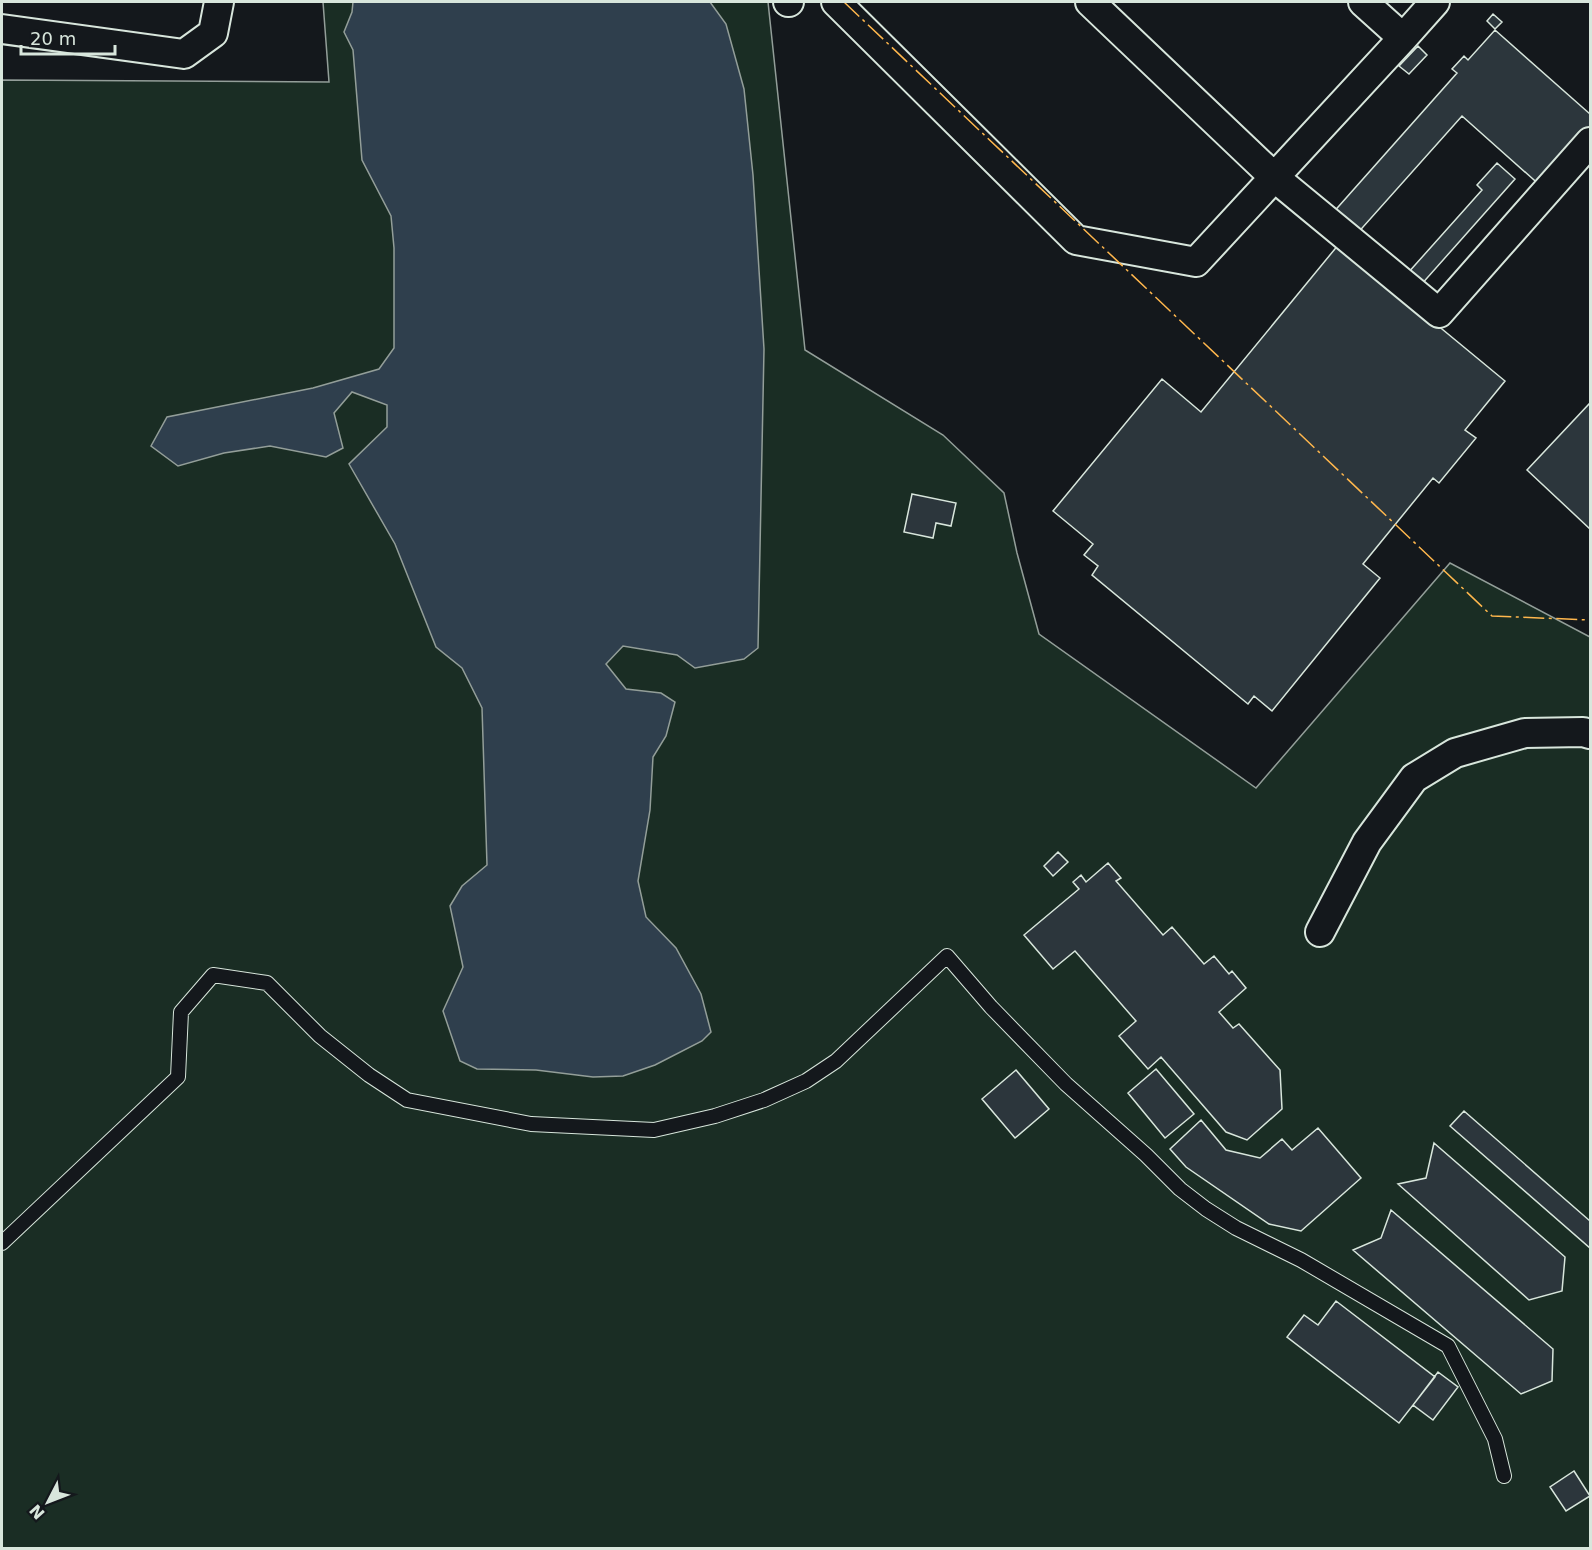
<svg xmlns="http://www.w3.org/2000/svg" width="1592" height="1550" viewBox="0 0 1592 1550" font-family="'DejaVu Sans',sans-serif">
  <rect width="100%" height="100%" fill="#14181c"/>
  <!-- green -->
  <path fill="#1a2d24" stroke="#939e99" stroke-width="1.5" d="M 323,2 L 768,2 L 805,350 L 943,435 L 1004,493 L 1017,553 L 1039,634 L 1256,788 L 1450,563 L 1590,637 L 1590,1548 L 2,1548 L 2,80 L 329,82 Z"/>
  <!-- water -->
  <path fill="#2f3f4d" stroke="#939e99" stroke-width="1.5" d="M 353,2 L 710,2 L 726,24 L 744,89 L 753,175 L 764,349 L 758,648 L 744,659 L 695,668 L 677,655 L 623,646 L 606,664 L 626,689 L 661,693 L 675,702 L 666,736 L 653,757 L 650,810 L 638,881 L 646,917 L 676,948 L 701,994 L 711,1032 L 702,1041 L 655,1065 L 623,1076 L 593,1077 L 536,1070 L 477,1069 L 460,1061 L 443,1011 L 463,967 L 450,906 L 462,886 L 487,865 L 482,708 L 462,668 L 436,647 L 395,544 L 349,464 L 387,427 L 387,405 L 352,392 L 334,413 L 343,448 L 326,457 L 270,446 L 224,453 L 178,466 L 151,446 L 167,417 L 313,388 L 379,369 L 394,348 L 394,248 L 391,216 L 362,160 L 353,50 L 344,32 L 352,12 Z"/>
  <!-- building -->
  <path fill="#2c363c" stroke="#d8e6dc" stroke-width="1.5" d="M 1493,14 L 1502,22 L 1495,29 L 1487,21 Z
    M 1495,30 L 1590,114 L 1590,134 L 1543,188 L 1462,116 L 1355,236 L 1331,215 L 1457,73 L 1452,69 L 1464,56 L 1468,60 Z
    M 1418,46 L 1427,55 L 1409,74 L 1399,66 Z
    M 1497,163 L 1515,179 L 1420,286 L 1407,274 L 1482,190 L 1477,185 Z
    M 1339,244 L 1505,381 L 1465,430 L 1476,438 L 1439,483 L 1433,478 L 1363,564 L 1380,578 L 1272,711 L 1254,696 L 1248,704 L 1092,575 L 1098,566 L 1084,555 L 1093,544 L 1053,511 L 1162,379 L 1201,412 Z
    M 1590,403 L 1590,529 L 1527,470 Z
    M 912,494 L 956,503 L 951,526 L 936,523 L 933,538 L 904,532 Z
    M 1058,852 L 1068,862 L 1053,876 L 1044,866 Z
    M 1108,863 L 1121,878 L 1116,881 L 1163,935 L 1172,927 L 1204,964 L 1214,956 L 1229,974 L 1232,971 L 1246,988 L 1219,1012 L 1233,1028 L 1239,1024 L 1280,1070 L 1282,1109 L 1247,1140 L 1226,1132 L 1161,1057 L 1148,1069 L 1119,1036 L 1136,1021 L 1075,951 L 1053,969 L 1024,935 L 1079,889 L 1073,882 L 1081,875 L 1086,882 Z
    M 1156,1069 L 1194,1114 L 1165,1138 L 1128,1093 Z
    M 1016,1070 L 1049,1109 L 1015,1138 L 982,1099 Z
    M 1464,1111 L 1590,1221 L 1590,1248 L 1450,1126 Z
    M 1201,1120 L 1226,1150 L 1260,1158 L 1282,1139 L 1292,1150 L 1318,1128 L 1361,1178 L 1301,1231 L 1269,1224 L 1186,1167 L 1170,1149 Z
    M 1434,1143 L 1565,1257 L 1562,1291 L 1529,1300 L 1398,1184 L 1426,1178 Z
    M 1391,1210 L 1553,1349 L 1552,1381 L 1521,1394 L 1353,1250 L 1381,1238 Z
    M 1336,1301 L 1435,1377 L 1399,1423 L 1287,1337 L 1304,1315 L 1318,1325 Z
    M 1438,1372 L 1458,1387 L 1433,1420 L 1413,1405 Z
    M 1574,1471 L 1590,1496 L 1566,1511 L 1550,1487 Z"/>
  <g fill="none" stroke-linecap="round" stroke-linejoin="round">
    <defs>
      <path id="lane" d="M 2,1243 L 178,1077 L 181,1012 L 213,975 L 267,983 L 320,1036 L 369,1075 L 407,1100 L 531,1124 L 654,1130 L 715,1116 L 764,1100 L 806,1081 L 836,1061 L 947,956 L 991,1007 L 1066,1084 L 1146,1155 L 1180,1189 L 1206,1209 L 1236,1228 L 1301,1260 L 1448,1346 L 1495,1439 L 1504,1476"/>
      <path id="street" d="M 788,2 L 789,2
        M 836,2 L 1076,240 L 1196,262 L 1403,38 L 1435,2
        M 1090,2 L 1274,177 L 1439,313 L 1590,142
        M 1363,2 L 1403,38
        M 2,29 L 184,54 L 213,33 L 219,2
        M 1320,932 L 1367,842 L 1414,778 L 1455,753 L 1525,733 L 1583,732 L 1590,734"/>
    </defs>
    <!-- lane casing -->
    <use href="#lane" stroke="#d8e6dc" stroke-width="16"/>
    <!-- street casing -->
    <use href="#street" stroke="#d8e6dc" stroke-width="32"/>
    <!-- lane -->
    <use href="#lane" stroke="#14181c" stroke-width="14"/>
    <!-- street -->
    <use href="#street" stroke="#14181c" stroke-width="28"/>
    <!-- power -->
    <path stroke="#ffb74d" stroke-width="1.5" stroke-dasharray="21 4.5 3 4.5" stroke-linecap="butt" d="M 844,2 L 1492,616 L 1590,620"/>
  </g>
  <!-- border -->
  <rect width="1592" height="1550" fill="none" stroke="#d8e6dc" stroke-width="6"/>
  <!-- north arrow -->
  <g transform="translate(48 1502) rotate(228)" stroke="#14181c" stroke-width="4.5" paint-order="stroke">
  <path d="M0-4.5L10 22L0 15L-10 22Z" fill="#d8e6dc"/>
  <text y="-9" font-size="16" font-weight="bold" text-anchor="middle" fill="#d8e6dc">N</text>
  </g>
  <!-- scale -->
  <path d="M21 45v9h94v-9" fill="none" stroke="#d8e6dc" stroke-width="3"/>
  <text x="30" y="45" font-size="18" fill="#d8e6dc" stroke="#14181c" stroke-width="4.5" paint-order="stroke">20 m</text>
</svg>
